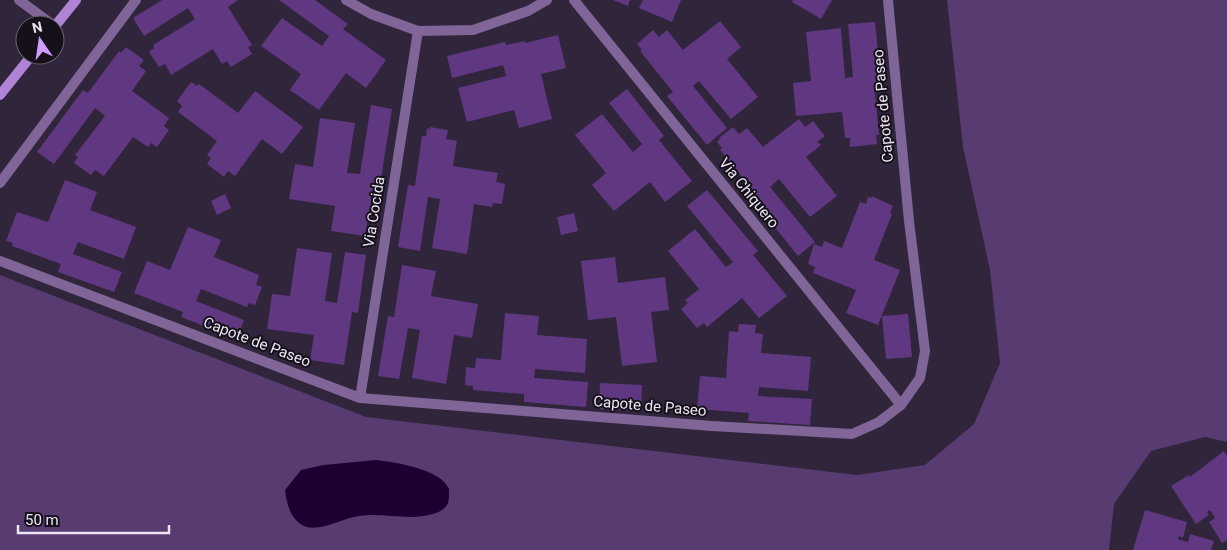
<svg xmlns="http://www.w3.org/2000/svg" width="1227" height="550" viewBox="0 0 1227 550" font-family="Roboto,sans-serif">
  <rect width="100%" height="100%" fill="#30253b"/>
  <!-- green -->
  <path fill="#573b71" d="M 947,0 L 1227,0 L 1227,442 L 1205,437 L 1151,451 L 1114,504 L 1109,550 L 0,550 L 0,275 L 366,417 L 857,475 L 925,465 L 974,424 L 1000,363 L 990,270 L 963,147 Z"/>
  <!-- water -->
  <path fill="#1d0031" d="M 376,460 C 394,462 441,469 449,489 C 449,489 449,496 449,496 C 449,506 444,510 436,513 C 411,522 384,512 359,516 C 344,518 321,531 307,527 C 291,522 287,505 285,490 L 301,470 L 324,465 Z"/>
  <!-- building -->
  <path fill="#603882" d="M 162,0 L 238,0 L 228,7 L 252,45 L 248,47 L 252,54 L 231,67 L 227,61 L 222,64 L 213,49 L 171,75 L 165,64 L 159,67 L 149,52 L 154,48 L 153,45 L 195,19 L 188,8 L 144,36 L 133,18 Z
    M 279,0 L 315,0 L 348,24 L 343,29 L 386,60 L 366,88 L 346,73 L 319,110 L 290,90 L 301,74 L 261,46 L 282,18 L 322,46 L 329,36 Z
    M 613,0 L 630,0 L 628,6 Z
    M 643,0 L 681,0 L 672,22 L 639,8 Z
    M 793,0 L 832,0 L 821,19 L 792,2 Z
    M 720,21 L 741,47 L 727,59 L 758,97 L 731,119 L 699,81 L 693,86 L 727,128 L 707,145 L 667,96 L 673,92 L 640,51 L 642,50 L 637,44 L 653,30 L 659,37 L 667,30 L 683,50 Z
    M 875,22 L 881,83 L 874,83 L 879,135 L 876,135 L 877,144 L 850,147 L 850,138 L 845,138 L 842,112 L 796,116 L 793,83 L 811,81 L 806,32 L 841,28 L 845,78 L 853,77 L 848,24 Z
    M 558,35 L 566,68 L 541,74 L 552,119 L 519,128 L 514,110 L 467,122 L 458,88 L 506,76 L 503,65 L 452,78 L 447,56 L 505,42 L 506,45 L 525,41 L 525,43 Z
    M 126,47 L 144,60 L 139,66 L 146,71 L 132,91 L 169,118 L 164,126 L 169,130 L 157,147 L 151,143 L 148,147 L 133,137 L 104,176 L 95,170 L 91,175 L 74,163 L 78,157 L 75,155 L 105,116 L 95,108 L 54,164 L 37,152 L 83,90 L 88,93 L 119,51 L 121,53 Z
    M 191,82 L 197,86 L 199,84 L 238,113 L 255,91 L 303,127 L 282,154 L 262,139 L 235,176 L 228,171 L 224,177 L 207,164 L 211,158 L 207,155 L 217,141 L 178,112 L 182,106 L 177,101 Z
    M 627,89 L 664,136 L 659,140 L 692,181 L 665,202 L 650,182 L 614,211 L 592,185 L 606,173 L 575,135 L 602,114 L 633,152 L 642,144 L 609,103 Z
    M 371,105 L 392,109 L 380,185 L 374,184 L 365,236 L 331,231 L 335,206 L 289,199 L 295,164 L 313,167 L 320,118 L 355,123 L 347,173 L 360,174 Z
    M 799,119 L 805,127 L 813,121 L 825,136 L 817,142 L 821,145 L 806,157 L 837,196 L 810,217 L 779,179 L 770,187 L 815,242 L 798,256 L 748,194 L 753,190 L 720,150 L 722,148 L 717,142 L 720,139 L 719,138 L 733,127 L 739,134 L 747,128 L 763,147 Z
    M 430,127 L 448,130 L 446,139 L 457,141 L 453,166 L 498,173 L 496,182 L 505,184 L 502,204 L 493,203 L 492,207 L 474,204 L 467,254 L 432,248 L 440,199 L 428,197 L 420,251 L 398,247 L 408,185 L 415,186 L 422,136 L 426,136 L 427,128 L 430,129 Z
    M 65,180 L 97,192 L 90,210 L 136,227 L 124,259 L 78,242 L 73,254 L 122,272 L 114,292 L 58,272 L 61,264 L 12,246 L 13,243 L 6,241 L 17,212 L 48,222 Z
    M 707,190 L 758,251 L 753,255 L 787,296 L 759,318 L 742,298 L 707,327 L 704,323 L 697,328 L 681,309 L 688,303 L 685,300 L 699,289 L 668,251 L 695,229 L 726,267 L 733,262 L 687,206 Z
    M 225,194 L 231,208 L 217,215 L 211,201 Z
    M 872,196 L 893,206 L 890,213 L 892,214 L 874,260 L 900,270 L 878,325 L 846,313 L 856,290 L 813,273 L 815,267 L 808,264 L 814,244 L 822,247 L 824,241 L 842,248 L 860,202 L 866,204 L 868,197 L 871,198 Z
    M 574,213 L 578,231 L 561,235 L 557,217 Z
    M 188,227 L 221,240 L 214,257 L 259,275 L 256,285 L 262,287 L 255,305 L 249,303 L 247,307 L 201,289 L 196,301 L 244,320 L 237,339 L 181,317 L 183,312 L 134,293 L 147,261 L 170,270 Z
    M 297,248 L 332,253 L 325,301 L 337,303 L 345,252 L 366,255 L 358,313 L 352,312 L 344,365 L 310,360 L 314,335 L 267,329 L 272,294 L 290,296 Z
    M 615,257 L 618,283 L 665,277 L 669,310 L 651,312 L 657,362 L 622,366 L 616,317 L 588,320 L 581,261 Z
    M 402,265 L 436,271 L 431,296 L 478,304 L 472,338 L 454,335 L 446,384 L 412,378 L 420,330 L 408,328 L 399,379 L 378,376 L 388,316 L 394,317 Z
    M 505,313 L 539,316 L 537,335 L 587,339 L 585,373 L 535,369 L 534,378 L 588,382 L 586,407 L 524,402 L 524,394 L 473,390 L 473,386 L 465,385 L 466,367 L 475,368 L 476,358 L 501,360 Z
    M 908,314 L 912,357 L 886,359 L 882,316 Z
    M 739,324 L 756,325 L 755,333 L 763,334 L 761,353 L 811,357 L 808,391 L 759,387 L 758,396 L 812,399 L 810,425 L 748,421 L 749,413 L 697,409 L 700,376 L 726,378 L 729,331 L 738,332 Z
    M 600,383 L 642,385 L 641,411 L 599,409 Z
    M 1224,451 L 1227,456 L 1227,540 L 1222,543 L 1209,522 L 1215,518 L 1210,510 L 1207,512 L 1209,515 L 1196,524 L 1171,486 L 1189,475 L 1190,477 Z
    M 1145,510 L 1187,522 L 1183,538 L 1179,536 L 1178,539 L 1188,542 L 1190,534 L 1214,541 L 1211,550 L 1133,550 Z"/>
  <g fill="none" stroke-linecap="round" stroke-linejoin="round">
    <!-- lane -->
    <path stroke="#7f6598" stroke-width="10" d="M 19,0 L 53,25"/>
    <!-- street -->
    <path stroke="#7f6598" stroke-width="10" d="M 346,0 L 371,14 L 418,31 L 473,30 L 528,11 L 547,0
      M 574,0 L 901,405
      M 0,183 L 136,0
      M 0,261 L 360,398 L 712,426 L 852,434 L 879,422 L 901,405 L 920,378 L 925,351 L 909,221 L 888,0
      M 360,398 L 418,31"/>
    <!-- secondary -->
    <path stroke="#af84d6" stroke-width="10" d="M 55,26 L 76,0
      M 0,95 L 32,55"/>
  </g>
  <g text-anchor="middle" stroke-width="4" stroke-linejoin="round" paint-order="stroke">
    <!-- street labels -->
    <g font-size="15" fill="#ece5f4" stroke="#15101a">
      <text transform="translate(883 106) rotate(-95)" y="5">Capote de Paseo</text>
      <text transform="translate(749 193) rotate(51)" y="5">Via Chiquero</text>
      <text transform="translate(374 212) rotate(-81)" y="5">Via Cocida</text>
      <text transform="translate(257 342) rotate(21)" y="5">Capote de Paseo</text>
      <text transform="translate(650 406) rotate(5)" y="5">Capote de Paseo</text>
    </g>
  </g>
  <!-- north arrow -->
  <g transform="translate(40 40) rotate(347)"><circle r="24" fill="#15101a" stroke="#6b6571"/>
  <path d="M0-4L9 19L0 12L-9 19Z" fill="#d09dff"/>
  <text y="-8" font-size="14" font-weight="bold" text-anchor="middle" fill="#ece5f4">N</text>
  </g>
  <!-- scale -->
  <path d="M18 525v8h151v-8" fill="none" stroke="#ece5f4" stroke-width="2.5"/>
  <text x="25" y="525" font-size="15" fill="#ece5f4" stroke="#15101a" stroke-width="4" paint-order="stroke">50 m</text>
</svg>
